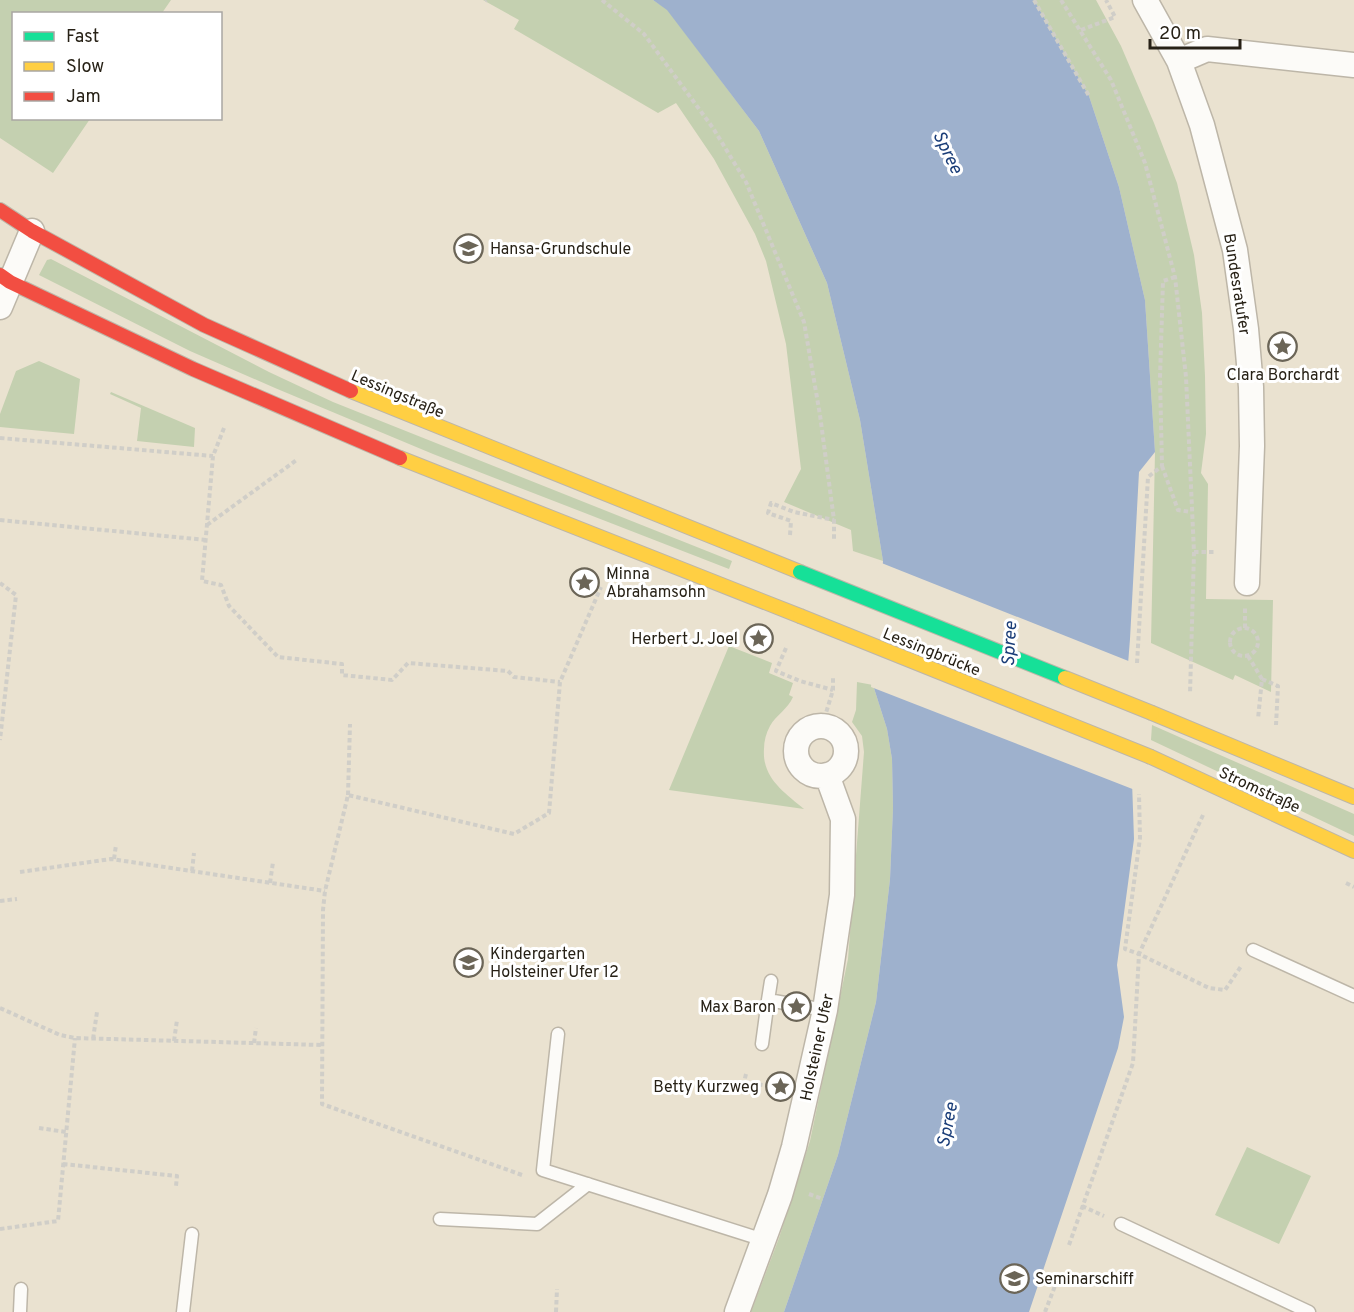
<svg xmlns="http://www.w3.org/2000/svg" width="1354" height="1312" viewBox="0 0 1354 1312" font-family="Overpass,sans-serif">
  <rect width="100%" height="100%" fill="#eae2d0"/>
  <!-- green -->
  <path fill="#c4d0b0" d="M 0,0 L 171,0 L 162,13 L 14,14 L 14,118 L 90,119 L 53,173 L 0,138 Z
    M 483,0 L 653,0 L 667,9 L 759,131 L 827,283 L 860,420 L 883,561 L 853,551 L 851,530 L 784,502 L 801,469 L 786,344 L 766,261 L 755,234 L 714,159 L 676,103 L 658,113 L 514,29 L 519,20 Z
    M 1034,0 L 1096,0 L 1121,46 L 1154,123 L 1177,183 L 1194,255 L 1202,313 L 1205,376 L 1206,434 L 1201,473 L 1208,484 L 1206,599 L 1273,600 L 1271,692 L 1235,675 L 1233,680 L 1151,643 L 1155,452 L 1145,300 L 1119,187 L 1089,96 Z
    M 51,259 L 269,372 L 333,402 L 732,561 L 729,569 L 433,454 L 275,388 L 190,351 L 39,275 L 47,260 Z
    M 39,361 L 80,379 L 74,434 L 0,427 L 0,414 L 16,371 Z
    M 111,392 L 195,428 L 194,447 L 137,441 L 141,408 L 110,394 Z
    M 729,646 L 772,663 L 769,673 L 793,683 L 789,695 L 793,697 C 788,709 776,715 770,726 C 766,733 764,741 764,749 C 762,778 784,792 804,809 L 669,790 Z
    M 857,682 L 873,685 L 887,729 L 892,759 L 893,808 L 890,879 L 876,1002 L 838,1155 L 784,1312 L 751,1312 L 779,1238 L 810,1141 L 848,959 L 864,752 L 862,736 L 852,722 L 856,710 Z
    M 1152,725 L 1354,814 L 1354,836 L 1151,740 Z
    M 1247,1147 L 1311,1176 L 1279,1244 L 1215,1215 Z"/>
  <!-- water -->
  <path fill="#9eb1cd" d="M 653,0 L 1034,0 L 1089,96 L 1119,187 L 1145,300 L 1155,452 L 1139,472 L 1130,639 L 1128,664 L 1134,839 L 1117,965 L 1124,1017 L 1118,1048 L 1029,1312 L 784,1312 L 838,1155 L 876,1002 L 890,879 L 893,808 L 892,759 L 887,729 L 873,685 L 883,561 L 860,420 L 827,283 L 759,131 L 667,10 Z"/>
  <!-- pier -->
  <path fill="#eae2d0" d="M 879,562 L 1131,662 L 1135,790 L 871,687 Z"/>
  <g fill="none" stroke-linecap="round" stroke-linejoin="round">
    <defs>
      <path id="lane" d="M 1253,950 L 1354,996
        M 771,981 L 768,1000 L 825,1010
        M 558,1034 L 543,1170 L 764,1240
        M 762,1044 L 768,1000
        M 440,1219 L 537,1224 L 588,1184
        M 1121,1224 L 1309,1312
        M 20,1312 L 21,1289
        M 183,1312 L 192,1234"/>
      <path id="street" d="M 1145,0 L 1179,61 L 1202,125 L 1235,250 L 1246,329 L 1251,387 L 1252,446 L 1247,583
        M 1179,61 L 1207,49 L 1354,65
        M 0,307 L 32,231
        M796 751a25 25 0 1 1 50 0a25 25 0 1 1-50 0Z
        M 737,1312 L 780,1195 L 794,1147 L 825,1010 L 842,895 L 843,819 L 827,775"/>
      <path id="slow" d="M 351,391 L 800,572
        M 400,458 L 800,616
        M 1152,713 L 1354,797
        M 1151,757 L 1354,851"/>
      <path id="jam" d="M 0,210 L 32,231 L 204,325 L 351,391
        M 0,275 L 10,282 L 193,369 L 400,458"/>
    </defs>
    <!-- lane casing -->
    <use href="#lane" stroke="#bdb6a8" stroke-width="15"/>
    <!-- street casing -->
    <use href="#street" stroke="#bdb6a8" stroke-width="27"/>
    <!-- slow casing -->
    <use href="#slow" stroke="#bdb6a8" stroke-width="16"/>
    <!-- jam casing -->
    <use href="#jam" stroke="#bdb6a8" stroke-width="16"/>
    <!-- path -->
    <path stroke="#d0cec8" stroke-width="4" stroke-dasharray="4.5 3" stroke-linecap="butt" d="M 602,0 L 644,34 L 713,128 L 746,182 L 804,322 L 820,415 L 834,520 L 834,539
      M 1034,0 L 1089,96
      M 1061,0 L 1111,80 L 1145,163 L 1175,277 L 1186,377 L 1194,552 L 1190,694
      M 485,1 L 486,0
      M 1081,30 L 1115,17 L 1106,0
      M 224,428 L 213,456 L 202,581 L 221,585 L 229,606 L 278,657 L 342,664 L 342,675 L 392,680 L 408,663 L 508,671 L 514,677 L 560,682
      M 0,438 L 213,456
      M 1162,466 L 1178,510 L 1191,512
      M 0,520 L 206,540
      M 207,525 L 298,459
      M 790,535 L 791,521 L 768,513 L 771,503 L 794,512 L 834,520
      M 1194,552 L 1214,552
      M 0,583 L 16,595 L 0,740
      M1230 642a14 14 0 1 1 28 0a14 14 0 1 1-28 0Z
      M 1245,628 L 1245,608
      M 786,648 L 776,671 L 800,681 L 833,690
      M 1248,656 L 1262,679 L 1258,719
      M 1137,663 L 1148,477 L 1162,466 L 1160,378 L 1163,281 L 1175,277
      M 1262,679 L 1278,686 L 1276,725
      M 822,726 L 833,690 L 833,676
      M 348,795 L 350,724
      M 1203,815 L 1139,954 L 1209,988 L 1225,990 L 1242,965
      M 114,859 L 116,845
      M 192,871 L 194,853
      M 20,872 L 111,859 L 325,891
      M 270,883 L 273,862
      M 1346,883 L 1354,887
      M 0,901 L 17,899
      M 0,1008 L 60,1035 L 75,1038 L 322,1045
      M 93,1039 L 97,1012
      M 174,1041 L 177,1020
      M 254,1043 L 256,1028
      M 746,1074 L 744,1082 L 780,1088
      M 39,1128 L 66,1132
      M 63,1164 L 177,1176 L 176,1186
      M 522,1175 L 322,1104 L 323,910 L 325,891 L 348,795 L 514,834 L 549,813 L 560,682 L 601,587
      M 809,1194 L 823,1199
      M 1082,1206 L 1104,1216
      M 0,1229 L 58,1221 L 75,1038
      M 1069,1245 L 1133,1063 L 1139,954 L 1125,949 L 1140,838 L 1139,794
      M 556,1312 L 557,1289
      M 1045,1312 L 1060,1273"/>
    <!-- lane -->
    <use href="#lane" stroke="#fcfbf8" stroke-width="12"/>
    <!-- street -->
    <use href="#street" stroke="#fcfbf8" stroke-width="24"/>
    <!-- slow -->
    <use href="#slow" stroke="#ffcf43" stroke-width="14"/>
    <!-- jam -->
    <use href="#jam" stroke="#f24e42" stroke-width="14"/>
    <defs>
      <path id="fast-bridge" d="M 800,572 L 1065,678"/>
      <path id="slow-bridge" d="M 800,616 L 1151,757
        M 1065,678 L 1152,713"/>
    </defs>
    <!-- fast-bridge casing -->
    <use href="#fast-bridge" stroke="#bdb6a8" stroke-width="16" stroke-linecap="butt"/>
    <!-- slow-bridge casing -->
    <use href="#slow-bridge" stroke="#bdb6a8" stroke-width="16" stroke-linecap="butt"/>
    <!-- fast-bridge -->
    <use href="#fast-bridge" stroke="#16e098" stroke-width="14"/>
    <!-- slow-bridge -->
    <use href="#slow-bridge" stroke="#ffcf43" stroke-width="14"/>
  </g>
  <!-- icons -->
  <defs>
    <symbol id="school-ring" viewBox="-11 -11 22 22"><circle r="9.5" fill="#fff" stroke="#6b6557" stroke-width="1.5"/><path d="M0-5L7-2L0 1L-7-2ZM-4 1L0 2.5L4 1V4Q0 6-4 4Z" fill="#6b6557"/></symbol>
    <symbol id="sight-ring" viewBox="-11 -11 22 22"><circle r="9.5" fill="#fff" stroke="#6b6557" stroke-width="1.5"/><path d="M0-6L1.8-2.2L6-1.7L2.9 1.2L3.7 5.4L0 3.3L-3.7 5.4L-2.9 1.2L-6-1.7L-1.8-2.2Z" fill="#6b6557"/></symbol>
  </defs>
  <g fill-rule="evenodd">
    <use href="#school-ring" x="452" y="232" width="33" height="33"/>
    <use href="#sight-ring" x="1266" y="330" width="33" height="33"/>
    <use href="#sight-ring" x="568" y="566" width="33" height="33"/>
    <use href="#sight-ring" x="742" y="622" width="33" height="33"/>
    <use href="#school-ring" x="452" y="946" width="33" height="33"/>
    <use href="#sight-ring" x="780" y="990" width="33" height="33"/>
    <use href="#sight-ring" x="764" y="1070" width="33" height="33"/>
    <use href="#school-ring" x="998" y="1262" width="33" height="33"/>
  </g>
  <g text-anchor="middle" stroke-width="6" stroke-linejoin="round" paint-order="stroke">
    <!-- poi labels -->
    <g font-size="16" fill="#272116" stroke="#fff" text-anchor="start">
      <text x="490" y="254">Hansa-Grundschule</text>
      <text x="1283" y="380" text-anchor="middle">Clara Borchardt</text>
      <text x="606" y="579">Minna<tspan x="606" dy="18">Abrahamsohn</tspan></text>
      <text x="738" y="644" text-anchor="end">Herbert J. Joel</text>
      <text x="490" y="959">Kindergarten<tspan x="490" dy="18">Holsteiner Ufer 12</tspan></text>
      <text x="776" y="1012" text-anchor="end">Max Baron</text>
      <text x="759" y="1092" text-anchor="end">Betty Kurzweg</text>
      <text x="1035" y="1284">Seminarschiff</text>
    </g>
    <!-- street labels -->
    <g font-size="16" fill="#272116" stroke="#fff">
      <text transform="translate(1238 284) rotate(81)" y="6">Bundesratufer</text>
      <text transform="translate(398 393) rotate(23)" y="6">Lessingstraße</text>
      <text transform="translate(932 651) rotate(22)" y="6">Lessingbrücke</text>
      <text transform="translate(1260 789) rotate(25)" y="6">Stromstraße</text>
      <text transform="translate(816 1047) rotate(-78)" y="6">Holsteiner Ufer</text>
    </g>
    <!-- water labels -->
    <g font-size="18" font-style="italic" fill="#1a3d78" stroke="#fff">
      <text transform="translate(948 152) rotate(64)" y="6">Spree</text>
      <text transform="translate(1009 644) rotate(-87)" y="6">Spree</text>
      <text transform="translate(947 1125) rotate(-79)" y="6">Spree</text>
    </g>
  </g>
  <!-- legend -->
  <rect x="12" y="12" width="210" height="108" fill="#ffffff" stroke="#a9a6a2" stroke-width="1.5"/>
  <rect x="24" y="32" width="30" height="9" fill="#16e098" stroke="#a9a6a2" stroke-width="1.5"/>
  <text x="66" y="42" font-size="18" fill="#272116">Fast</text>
  <rect x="24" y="62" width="30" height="9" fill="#ffcf43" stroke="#a9a6a2" stroke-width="1.5"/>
  <text x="66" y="72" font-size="18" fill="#272116">Slow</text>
  <rect x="24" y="92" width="30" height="9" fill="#f24e42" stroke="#a9a6a2" stroke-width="1.5"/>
  <text x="66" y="102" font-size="18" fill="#272116">Jam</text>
  <!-- scale -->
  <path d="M1150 39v9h90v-9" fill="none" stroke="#272116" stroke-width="3"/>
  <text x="1159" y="39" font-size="18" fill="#272116" stroke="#ffffff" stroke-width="4.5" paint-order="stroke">20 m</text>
</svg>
